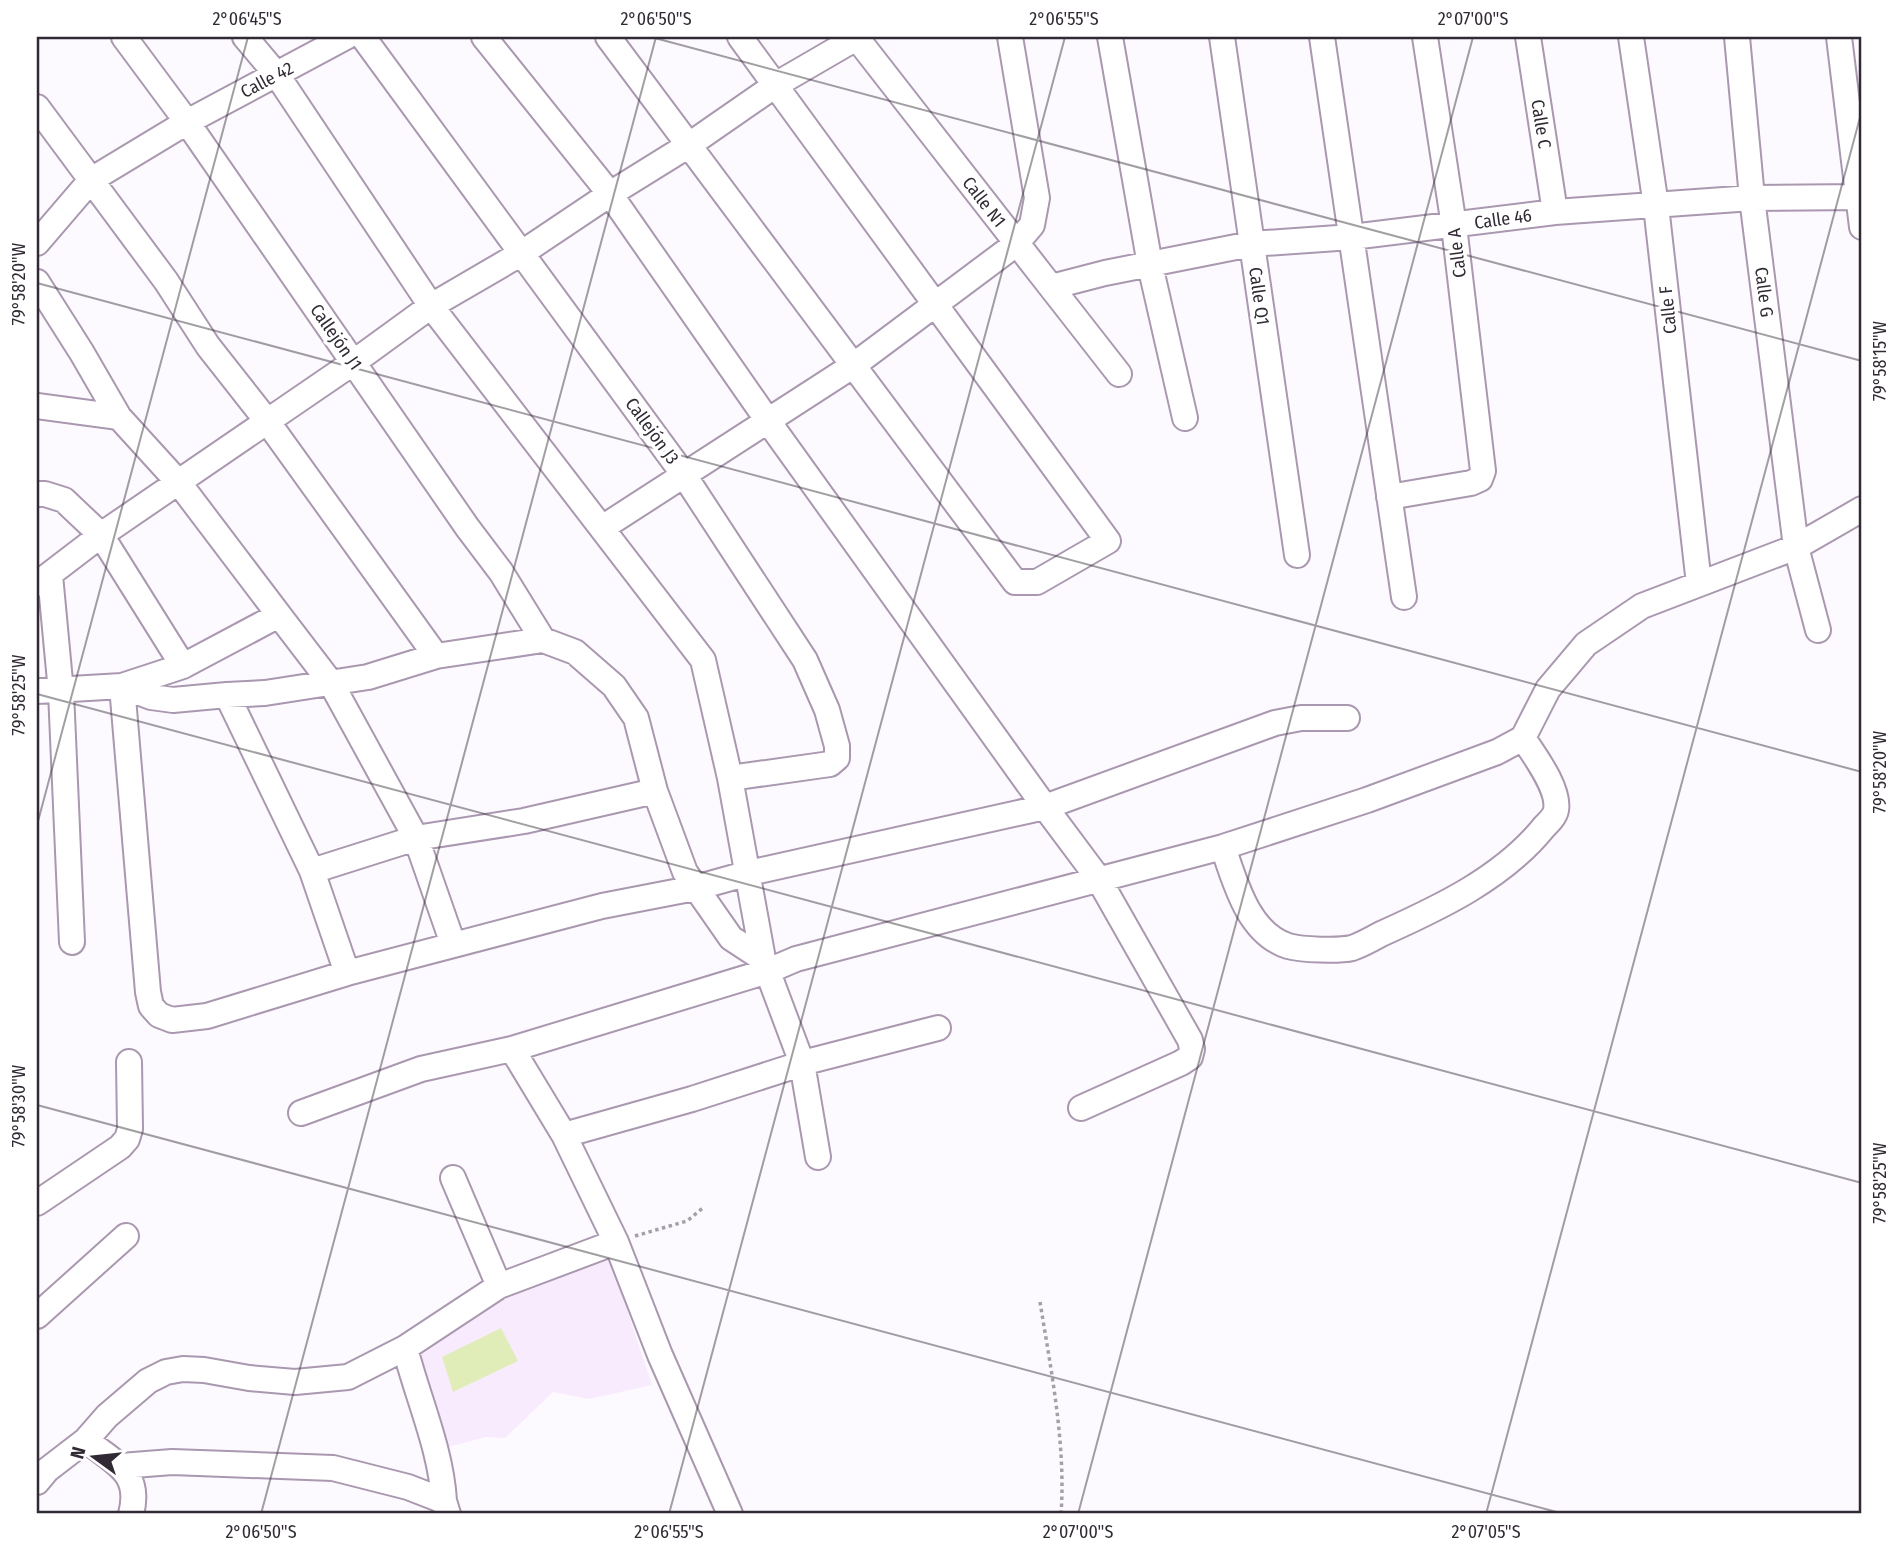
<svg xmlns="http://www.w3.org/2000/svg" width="1899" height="1551" viewBox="0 0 1899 1551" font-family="'Fira Sans Condensed',sans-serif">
  <rect width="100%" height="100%" fill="#fdfaff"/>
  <!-- built -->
  <path fill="#f9ebfe" d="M 608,1253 L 652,1385 L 589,1399 L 553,1392 L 505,1438 L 486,1437 L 448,1447 L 417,1349 L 485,1306 Z"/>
  <!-- green -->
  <path fill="#e1edb9" d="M 501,1328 L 518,1361 L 453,1392 L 442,1357 Z"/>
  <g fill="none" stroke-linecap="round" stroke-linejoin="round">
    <defs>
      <path id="minor" d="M 124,37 L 187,122 L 467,527 L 501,572 L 543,640
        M 245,37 L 277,75 L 431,306 L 703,660 L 730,778 L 763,959 L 802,1063 L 818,1157
        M 363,37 L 684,475 L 805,660 L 827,710 L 837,746 L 837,758 L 830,764 L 730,778
        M 484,37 L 610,194 L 768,421 L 1045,807 L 1098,878 L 1190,1040 L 1192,1049 L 1190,1057 L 1181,1063 L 1081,1108
        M 608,37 L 1015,582 L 1037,582 L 1108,541 L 740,37
        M 856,37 L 1051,287 L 1105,273 L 1251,244 L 1352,237 L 1555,212 L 1752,198 L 1859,197
        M 1110,37 L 1150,265 L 1185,418
        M 1222,37 L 1297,555
        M 1322,37 L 1404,597
        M 1528,37 L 1555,212
        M 1631,37 L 1656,206 L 1699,584
        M 1737,37 L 1752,198 L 1796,547 L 1818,630
        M 1839,37 L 1862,227
        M 37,107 L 166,281 L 208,346 L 267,421 L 436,656
        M 37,243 L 91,180 L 187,122 L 346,37
        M 37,282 L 82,353 L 119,417
        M 1051,287 L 1119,374
        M 37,406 L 119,417 L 179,483 L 279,615 L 183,666 L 122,686 L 148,992 L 151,1006 L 159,1015 L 172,1020 L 207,1016 L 347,973 L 602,906 L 695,888 L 749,873 L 1045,807 L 1275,723 L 1301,718 L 1347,718
        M 37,494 L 45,494 L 64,500 L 101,535 L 183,666
        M 1389,497 L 1471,483 L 1480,479 L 1483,471 L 1454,226 L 1425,37
        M 602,528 L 854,365 L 1016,244 L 1032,225 L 1037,198 L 1010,37
        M 50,575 L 61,692 L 72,942
        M 37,584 L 101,535 L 354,362 L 431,306 L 522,253 L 610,194 L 689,145 L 777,84 L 858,37
        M 279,615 L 331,683 L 416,838 L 453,944
        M 37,691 L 122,686 L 151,697 L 173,700 L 227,695 L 312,871 L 347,973
        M 227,695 L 265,693 L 368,677 L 436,656 L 543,640 L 575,652 L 614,686 L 636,718 L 655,791 L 685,872 L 731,938 L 763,959
        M 1223,847 C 1235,882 1248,933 1288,946 C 1301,950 1339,951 1352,948 C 1361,945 1372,939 1381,934 C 1439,908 1503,878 1544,827 C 1549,822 1555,816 1556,810 C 1560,789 1534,755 1523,738
        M 312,871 L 416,838 L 524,821 L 655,791
        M 512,1049 L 564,1135 L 616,1242 L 660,1355 L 730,1514
        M 301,1113 L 421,1069 L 512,1049 L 768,971 L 796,959 L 1223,847 L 1367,800 L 1497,752 L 1523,738 L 1548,689 L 1586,644 L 1642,606 L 1796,547 L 1862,509
        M 564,1135 L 692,1099 L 810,1061 L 938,1028
        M 453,1178 L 499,1286
        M 37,1203 L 120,1147 L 127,1139 L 130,1129 L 129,1062
        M 37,1316 L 126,1236
        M 405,1348 C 418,1399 441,1449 444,1501
        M 86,1440 L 107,1416 L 148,1381 L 166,1372 L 183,1369 L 204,1370 L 249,1378 L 295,1382 L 348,1377 L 405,1348 L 499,1286 L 616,1242
        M 121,1466 L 172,1462 L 333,1468 L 408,1487 L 444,1501 L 448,1514
        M 37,1482 L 47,1470 L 86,1440 C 114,1463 142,1472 131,1514"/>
    </defs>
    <!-- minor casing -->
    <use href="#minor" stroke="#a998af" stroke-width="28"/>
    <!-- path -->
    <path stroke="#a5a0a7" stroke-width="3.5" stroke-dasharray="3.5 3.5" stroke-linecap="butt" d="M 635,1236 L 687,1221 L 704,1207
      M 1040,1302 C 1051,1370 1066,1445 1061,1514"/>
    <!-- minor -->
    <use href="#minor" stroke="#fff" stroke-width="24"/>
  </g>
  <!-- ticks -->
  <path fill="none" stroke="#312a34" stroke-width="2" stroke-opacity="0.45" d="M 651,37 L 1862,361M 37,283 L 1862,772M 37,694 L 1862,1183M 37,825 L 248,37M 37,1105 L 1564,1514M 261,1514 L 656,37M 669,1514 L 1065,37M 1078,1514 L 1473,37M 1486,1514 L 1862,110"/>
  <g text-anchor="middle" stroke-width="7" stroke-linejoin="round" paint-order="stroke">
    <!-- street labels -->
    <g font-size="18" fill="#312a34" stroke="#fff">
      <text transform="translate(267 80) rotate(-28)" y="6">Calle 42</text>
      <text transform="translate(1541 124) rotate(81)" y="6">Calle C</text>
      <text transform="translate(984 202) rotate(52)" y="6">Calle N1</text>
      <text transform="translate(1503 219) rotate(-8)" y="6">Calle 46</text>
      <text transform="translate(1457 253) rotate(-97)" y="6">Calle A</text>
      <text transform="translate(1764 292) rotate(83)" y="6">Calle G</text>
      <text transform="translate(1259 296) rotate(82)" y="6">Calle Q1</text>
      <text transform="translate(1668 310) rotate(-96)" y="6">Calle F</text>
      <text transform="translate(336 337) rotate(55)" y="6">Callejón J1</text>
      <text transform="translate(652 431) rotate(54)" y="6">Callejón J3</text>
    </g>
  </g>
  <!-- border -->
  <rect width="1899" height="1551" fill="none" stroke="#ffffff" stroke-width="77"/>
  <!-- north arrow -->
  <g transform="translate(94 1457) rotate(285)" stroke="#ffffff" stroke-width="5" paint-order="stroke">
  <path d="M0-5L12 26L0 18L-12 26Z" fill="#312a34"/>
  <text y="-10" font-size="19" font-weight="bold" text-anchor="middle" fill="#312a34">N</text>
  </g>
  <rect x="38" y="38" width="1822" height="1474" fill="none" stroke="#312a34" stroke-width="2.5"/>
  <g font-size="18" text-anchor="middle" fill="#312a34">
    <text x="247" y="25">2°06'45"S</text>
    <text x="656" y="25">2°06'50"S</text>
    <text x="1064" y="25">2°06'55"S</text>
    <text x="1473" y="25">2°07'00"S</text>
    <text transform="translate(19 284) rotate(-90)" y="6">79°58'20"W</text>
    <text transform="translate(1880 361) rotate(-90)" y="6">79°58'15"W</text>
    <text transform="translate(19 695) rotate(-90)" y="6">79°58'25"W</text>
    <text transform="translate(1880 772) rotate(-90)" y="6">79°58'20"W</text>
    <text transform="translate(19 1106) rotate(-90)" y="6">79°58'30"W</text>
    <text transform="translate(1880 1183) rotate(-90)" y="6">79°58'25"W</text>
    <text x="261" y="1538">2°06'50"S</text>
    <text x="669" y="1538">2°06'55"S</text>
    <text x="1078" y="1538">2°07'00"S</text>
    <text x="1486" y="1538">2°07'05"S</text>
  </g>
</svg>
